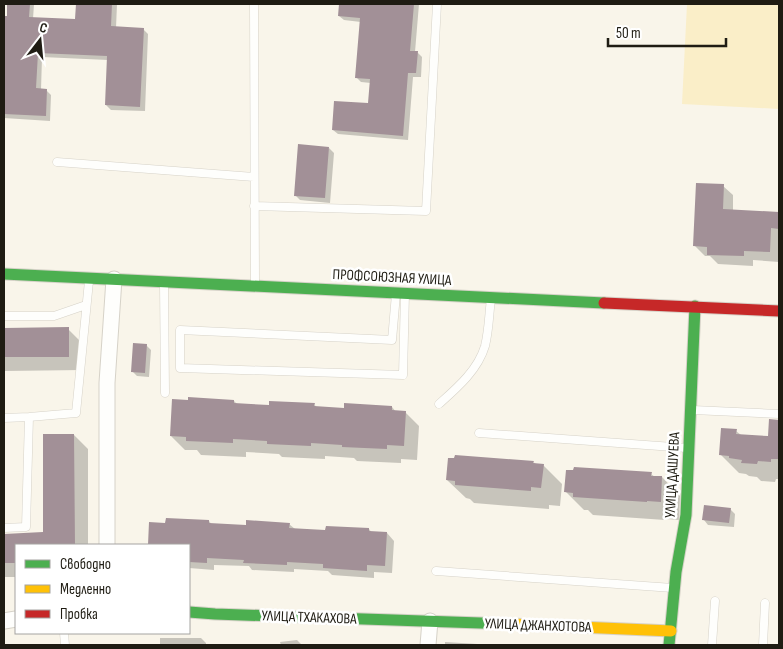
<svg xmlns="http://www.w3.org/2000/svg" width="783" height="649" viewBox="0 0 783 649" font-family="'Sofia Sans Condensed',sans-serif">
  <rect width="100%" height="100%" fill="#f9f5ea"/>
  <!-- garden -->
  <path fill="#faeec8" d="M 687,4 L 779,4 L 779,109 L 682,104 Z"/>
  <!-- shadow -->
  <path fill="#0003" d="M 9,4 L 34,4 L 33,19 L 77,21 L 77,4 L 117,4 L 116,28 L 143,29 L 148,34 L 145,111 L 111,110 L 106,105 L 108,60 L 42,57 L 41,90 L 46,90 L 51,95 L 50,121 L 4,118 L 4,17 L 8,17 Z
    M 340,4 L 419,4 L 415,52 L 418,53 L 422,57 L 421,77 L 413,77 L 408,140 L 338,134 L 333,130 L 369,105 L 371,83 L 361,82 L 356,77 L 361,22 L 344,20 L 339,16 Z
    M 329,148 L 334,153 L 330,203 L 300,200 L 296,196 Z
    M 723,186 L 733,195 L 733,211 L 779,213 L 779,262 L 753,260 L 753,266 L 718,264 L 710,256 L 705,256 L 695,246 Z
    M 4,329 L 68,329 L 82,343 L 83,370 L 4,371 Z
    M 146,345 L 151,350 L 149,377 L 137,376 L 132,371 Z
    M 234,401 L 237,404 L 270,406 L 314,404 L 317,408 L 345,409 L 392,407 L 396,412 L 405,412 L 419,426 L 417,460 L 401,459 L 401,463 L 357,461 L 354,458 L 325,456 L 325,459 L 282,457 L 279,454 L 246,452 L 246,457 L 201,455 L 197,450 L 185,450 L 171,436 Z
    M 736,431 L 741,435 L 769,438 L 769,432 L 779,433 L 779,479 L 776,479 L 775,482 L 761,481 L 757,477 L 749,476 L 746,474 L 739,473 L 720,454 Z
    M 74,435 L 88,449 L 88,545 L 16,545 L 16,577 L 4,577 L 4,535 L 45,534 Z
    M 533,462 L 536,464 L 543,465 L 562,484 L 560,506 L 549,505 L 549,509 L 474,503 L 470,499 L 466,498 L 447,480 Z
    M 651,474 L 655,477 L 662,477 L 680,496 L 679,520 L 666,519 L 665,520 L 593,515 L 588,510 L 584,510 L 566,492 Z
    M 730,509 L 735,514 L 734,527 L 708,525 L 704,520 Z
    M 209,521 L 212,525 L 247,526 L 289,524 L 295,529 L 326,531 L 369,529 L 372,533 L 387,533 L 394,541 L 392,573 L 374,572 L 374,578 L 332,575 L 328,571 L 294,569 L 294,572 L 252,570 L 249,566 L 214,565 L 214,570 L 189,568 L 189,545 L 149,545 L 150,523 L 167,524 Z
    M 160,638 L 201,638 L 206,643 L 206,645 L 160,645 Z
    M 297,640 L 302,645 L 281,645 L 280,642 Z
    M 445,642 L 494,645 L 445,645 Z"/>
  <!-- building -->
  <path fill="#a29097" d="M 7,4 L 30,4 L 29,17 L 75,19 L 76,4 L 112,4 L 111,26 L 144,28 L 140,107 L 105,105 L 107,56 L 38,53 L 36,88 L 47,89 L 46,116 L 4,114 L 4,16 L 7,16 Z
    M 339,4 L 414,4 L 410,51 L 418,51 L 416,73 L 408,73 L 403,136 L 332,130 L 334,101 L 368,103 L 370,79 L 355,78 L 360,18 L 338,16 Z
    M 298,144 L 329,147 L 325,198 L 294,196 Z
    M 696,183 L 724,184 L 723,209 L 779,212 L 779,229 L 771,228 L 770,252 L 744,251 L 744,256 L 707,255 L 707,247 L 693,246 Z
    M 69,327 L 69,357 L 4,357 L 4,328 Z
    M 133,343 L 147,344 L 145,373 L 131,372 Z
    M 188,397 L 234,400 L 234,403 L 251,404 L 269,405 L 269,401 L 315,403 L 314,406 L 344,408 L 344,403 L 392,406 L 392,410 L 406,411 L 404,446 L 387,445 L 387,449 L 342,447 L 342,445 L 311,443 L 311,446 L 267,444 L 267,441 L 233,439 L 233,443 L 186,441 L 186,437 L 170,436 L 172,399 L 188,400 Z
    M 769,419 L 779,420 L 779,459 L 771,459 L 771,462 L 758,461 L 757,464 L 741,463 L 742,460 L 729,458 L 729,456 L 719,455 L 721,428 L 737,429 L 736,434 L 768,436 Z
    M 43,434 L 74,434 L 75,545 L 16,545 L 16,563 L 4,563 L 4,534 L 43,532 Z
    M 455,455 L 534,461 L 533,463 L 544,464 L 541,488 L 531,487 L 531,491 L 455,485 L 455,481 L 446,480 L 448,458 L 454,458 Z
    M 574,467 L 652,472 L 651,476 L 662,476 L 661,502 L 647,501 L 647,502 L 573,497 L 573,493 L 564,492 L 566,470 L 573,470 Z
    M 704,505 L 731,508 L 729,523 L 702,520 Z
    M 166,518 L 209,520 L 209,523 L 246,525 L 246,520 L 290,523 L 289,528 L 325,530 L 326,526 L 369,528 L 369,531 L 387,532 L 385,566 L 367,565 L 367,571 L 323,568 L 323,564 L 287,562 L 287,565 L 243,563 L 244,560 L 207,558 L 207,563 L 189,562 L 189,545 L 148,545 L 149,522 L 165,523 Z"/>
  <g fill="none" stroke-linecap="round" stroke-linejoin="round">
    <defs>
      <path id="lane" d="M 254,4 L 255,284
        M 57,162 L 254,177
        M 254,206 L 426,211 L 437,4
        M 164,283 L 165,393
        M 396,294 L 392,340 L 180,330 L 180,368 L 403,375 L 405,293
        M 4,316 L 54,316 L 86,305
        M 439,404 C 457,388 478,370 485,346 C 489,330 489,314 491,299
        M 693,410 L 779,414
        M 4,418 L 29,417 L 76,413 L 89,281
        M 479,433 L 687,448
        M 4,528 L 26,527 L 29,417
        M 436,571 L 673,588
        M 64,633 L 65,645
        M 712,645 L 715,601
        M 763,645 L 765,603"/>
      <path id="street" d="M 107,545 L 107,383 L 114,279
        M 4,621 L 16,619
        M 428,645 L 430,621"/>
      <path id="fast" d="M 4,274 L 604,303
        M 189,612 L 215,614 L 511,624
        M 669,645 L 676,572 L 686,515 L 695,306"/>
      <path id="slow" d="M 511,624 L 671,631"/>
      <path id="jam" d="M 604,303 L 779,311"/>
    </defs>
    <!-- lane casing -->
    <use href="#lane" stroke="#d6d2c8" stroke-width="9"/>
    <!-- street casing -->
    <use href="#street" stroke="#d6d2c8" stroke-width="17"/>
    <!-- fast casing -->
    <use href="#fast" stroke="#d6d2c8" stroke-width="13"/>
    <!-- slow casing -->
    <use href="#slow" stroke="#d6d2c8" stroke-width="13"/>
    <!-- jam casing -->
    <use href="#jam" stroke="#d6d2c8" stroke-width="13"/>
    <!-- lane -->
    <use href="#lane" stroke="#fefefc" stroke-width="8"/>
    <!-- street -->
    <use href="#street" stroke="#fefefc" stroke-width="15"/>
    <!-- fast -->
    <use href="#fast" stroke="#4caf50" stroke-width="11"/>
    <!-- slow -->
    <use href="#slow" stroke="#ffc107" stroke-width="11"/>
    <!-- jam -->
    <use href="#jam" stroke="#c62828" stroke-width="11"/>
  </g>
  <g text-anchor="middle" stroke-width="5" stroke-linejoin="round" paint-order="stroke">
    <!-- street labels -->
    <g font-size="15" fill="#1f1c13" stroke="#fff">
      <text transform="translate(392 277) rotate(3)" y="5">ПРОФСОЮЗНАЯ УЛИЦА</text>
      <text transform="translate(672 475) rotate(-87)" y="5">УЛИЦА ДАШУЕВА</text>
      <text transform="translate(309 617) rotate(2)" y="5">УЛИЦА ТХАКАХОВА</text>
      <text transform="translate(538 625) rotate(2)" y="5">УЛИЦА ДЖАНХОТОВА</text>
    </g>
  </g>
  <!-- border -->
  <rect width="783" height="649" fill="none" stroke="#1f1c13" stroke-width="10"/>
  <!-- legend -->
  <rect x="15" y="544" width="175" height="90" fill="#ffffff" stroke="#a5a4a1"/>
  <rect x="25" y="560" width="25" height="8" fill="#4caf50" stroke="#a5a4a1"/>
  <text x="60" y="569" font-size="15" fill="#1f1c13">Свободно</text>
  <rect x="25" y="585" width="25" height="8" fill="#ffc107" stroke="#a5a4a1"/>
  <text x="60" y="594" font-size="15" fill="#1f1c13">Медленно</text>
  <rect x="25" y="610" width="25" height="8" fill="#c62828" stroke="#a5a4a1"/>
  <text x="60" y="619" font-size="15" fill="#1f1c13">Пробка</text>
  <!-- north arrow -->
  <g transform="translate(40 40) rotate(16)" stroke="#ffffff" stroke-width="4" paint-order="stroke">
  <path d="M0-4L9 19L0 12L-9 19Z" fill="#1f1c13"/>
  <text y="-8" font-size="14" font-weight="bold" text-anchor="middle" fill="#1f1c13">С</text>
  </g>
  <!-- scale -->
  <path d="M608 38v8h118v-8" fill="none" stroke="#1f1c13" stroke-width="2.5"/>
  <text x="616" y="38" font-size="15" fill="#1f1c13" stroke="#ffffff" stroke-width="4" paint-order="stroke">50 m</text>
</svg>
